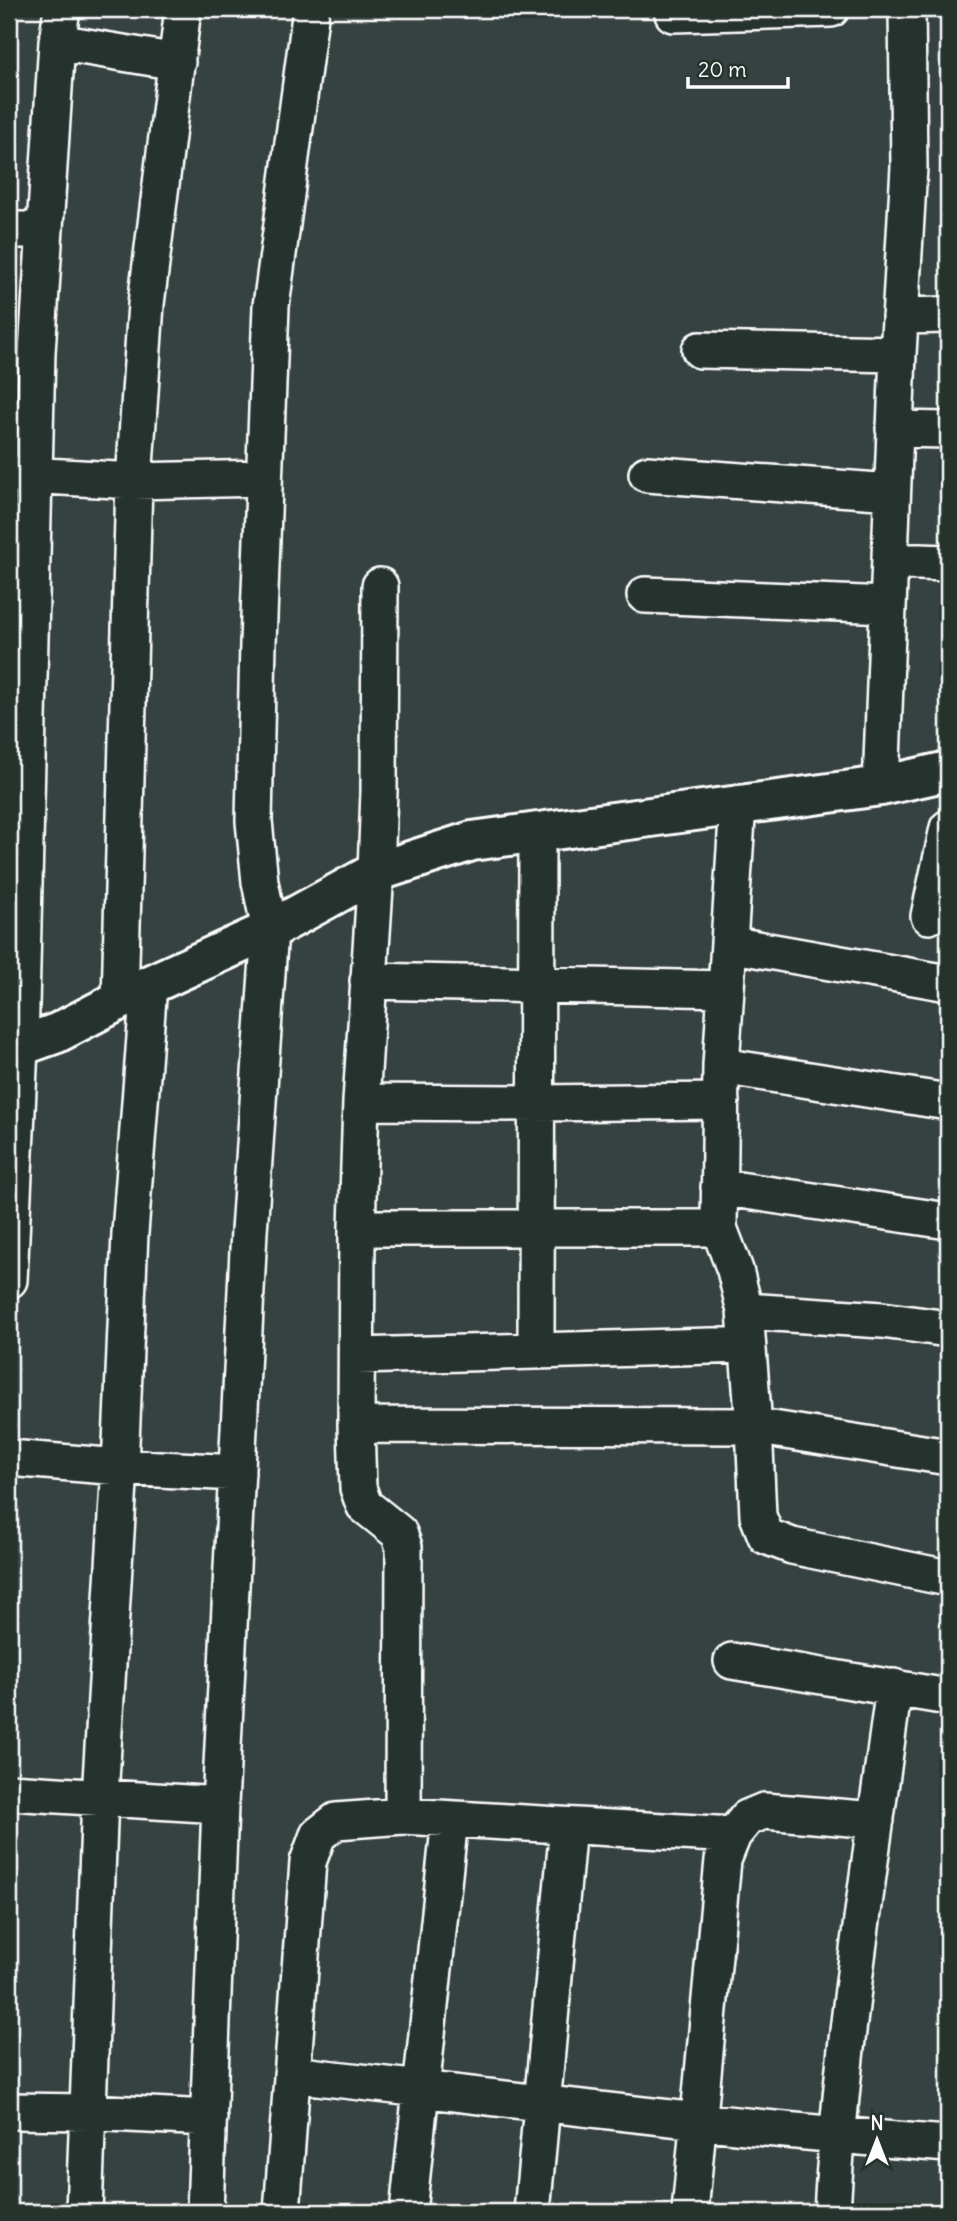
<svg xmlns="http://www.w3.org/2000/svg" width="957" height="2221" viewBox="0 0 957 2221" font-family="Delius,sans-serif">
  <rect width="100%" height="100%" fill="#364141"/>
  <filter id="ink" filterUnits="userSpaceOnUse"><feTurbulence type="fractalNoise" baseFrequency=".0143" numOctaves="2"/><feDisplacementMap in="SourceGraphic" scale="14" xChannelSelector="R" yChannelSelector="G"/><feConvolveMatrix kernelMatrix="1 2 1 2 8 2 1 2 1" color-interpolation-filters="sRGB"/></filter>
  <g filter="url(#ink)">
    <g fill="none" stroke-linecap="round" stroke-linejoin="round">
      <defs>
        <path id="street" d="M 673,14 L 831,9
          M 57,42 L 177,62
          M 9,230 L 45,230
          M 900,316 L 948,315
          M 700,350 L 898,354
          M 894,429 L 948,430
          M 9,474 L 134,481 L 264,478
          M 647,474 L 892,492
          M 890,561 L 948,563
          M 380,586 L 379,791 L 376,872 L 361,1102 L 357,1228 L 356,1425 L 358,1488 L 364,1505 L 399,1533 L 404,1547 L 403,1816
          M 645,595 L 888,605
          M 881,786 L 898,354 L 909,167 L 907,9
          M 738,804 L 721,1066 L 719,1228 L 735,1270 L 745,1311 L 754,1426 L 758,1516 L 766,1536 L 792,1546 L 948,1578
          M 929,916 L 948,828
          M 729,944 L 948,983
          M 368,981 L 726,989
          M 120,1000 L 134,481 L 146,304 L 183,9
          M 721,1066 L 948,1102
          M 361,1102 L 537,1103 L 721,1101
          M 719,1187 L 948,1221
          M 357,1228 L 719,1228
          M 9,1280 L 20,1047 L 37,352 L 57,42 L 62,9
          M 745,1311 L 882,1320 L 948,1329
          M 536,1351 L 537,831
          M 357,1356 L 747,1345
          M 356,1425 L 754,1426 L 948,1457
          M 9,1458 L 120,1467 L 237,1473
          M 732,1661 L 948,1697
          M 9,1792 L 220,1805
          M 292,2074 C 511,2099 729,2128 948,2144
          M 9,2111 L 88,2112 L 209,2118
          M 84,2212 L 100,1797 L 120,1467 L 130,1233 L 149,985
          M 205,2212 L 220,1805 L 249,1231 L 270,930 L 260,882 L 254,821 L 258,643 L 271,306 L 311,9
          M 282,2212 L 308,1862 L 318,1835 L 336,1821 L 403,1816 L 733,1835
          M 408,2212 L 450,1819
          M 532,2212 L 568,1826
          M 690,2212 L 723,1860 L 733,1835 L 747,1818 L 764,1811 L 876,1820
          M 832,2212 C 842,2036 871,1861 894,1687"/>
        <path id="secondary" d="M 9,1050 L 57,1033 L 149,985 L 270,930 L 376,872 L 472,841 L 881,786 L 948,771"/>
      </defs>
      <!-- street casing -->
      <use href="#street" stroke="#fff" stroke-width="40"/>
      <!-- secondary casing -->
      <use href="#secondary" stroke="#fff" stroke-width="44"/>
      <!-- street -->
      <use href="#street" stroke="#26332d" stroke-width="35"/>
      <!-- secondary -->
      <use href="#secondary" stroke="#26332d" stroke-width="38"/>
    </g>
  </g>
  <!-- margin -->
  <rect width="957" height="2221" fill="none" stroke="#26332d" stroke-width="35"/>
  <rect x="18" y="18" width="922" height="2186" fill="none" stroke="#fff" stroke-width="2.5" filter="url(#ink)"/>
  <!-- north arrow -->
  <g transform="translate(877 2140)" stroke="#26332d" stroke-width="5" paint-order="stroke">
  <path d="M0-5L12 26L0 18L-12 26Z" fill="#ffffff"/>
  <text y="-10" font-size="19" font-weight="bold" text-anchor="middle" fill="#ffffff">N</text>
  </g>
  <!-- scale -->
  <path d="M688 77v10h100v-10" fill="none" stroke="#ffffff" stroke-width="3.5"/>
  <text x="698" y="77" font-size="21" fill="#ffffff" stroke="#26332d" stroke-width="5" paint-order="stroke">20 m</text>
</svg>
